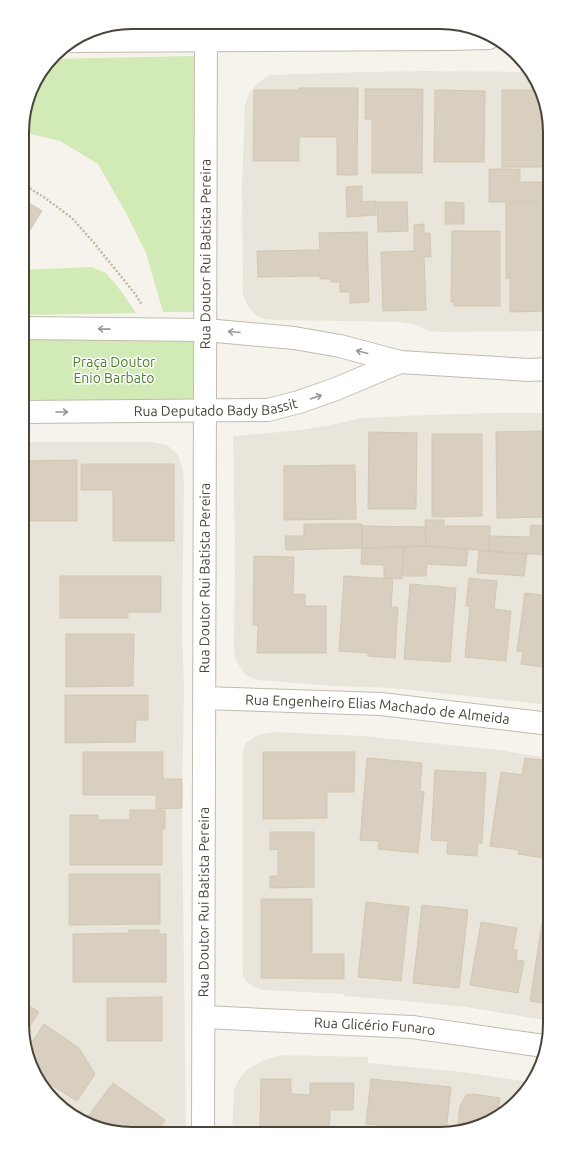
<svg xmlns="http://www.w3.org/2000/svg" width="572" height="1156" viewBox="0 0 572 1156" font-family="Ubuntu,sans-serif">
  <rect width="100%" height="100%" fill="#f6f3ec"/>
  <!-- residential -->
  <path fill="#eae5da" d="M 424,71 L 528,72 L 544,97 L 550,132 L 550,331 L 443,332 L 428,331 L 417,325 L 400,322 L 277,320 L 265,319 L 255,315 L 247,305 L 243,294 L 242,187 L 245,104 L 249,94 L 255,86 L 262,80 L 270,75 L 361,72 Z
    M 491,413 L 550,413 L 550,705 L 393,688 L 334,686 L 259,680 L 247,676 L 242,670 L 235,659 L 234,648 L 235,551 L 233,436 L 291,431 L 327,426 L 361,418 L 425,415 Z
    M 23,442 L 152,442 L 167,445 L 178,455 L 183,471 L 184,484 L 182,628 L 184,687 L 182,808 L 186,1133 L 117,1133 L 60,1107 L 28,1059 L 22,1024 Z
    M 274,732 L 363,736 L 499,750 L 550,758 L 550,1021 L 466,1007 L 405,1001 L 344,996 L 344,994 L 264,990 L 258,989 L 251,985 L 246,981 L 243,975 L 243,751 L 246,743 L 255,737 L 262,734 Z
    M 283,1055 L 368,1057 L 368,1063 L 462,1072 L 531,1082 L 527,1091 L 475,1128 L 440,1134 L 232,1133 L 234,1090 L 239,1079 L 248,1069 L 264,1060 Z"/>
  <!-- green -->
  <path fill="#d2eab5" d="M 194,56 L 197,312 L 163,312 L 146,253 L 125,211 L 98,164 L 60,141 L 23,132 L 23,118 L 33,83 L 52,59 Z
    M 91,267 L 106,273 L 121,291 L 136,313 L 23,315 L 23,270 Z
    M 23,328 L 205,330 L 205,411 L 23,412 Z"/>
  <!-- building -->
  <path fill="#d8cfc1" stroke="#d3c7b4" d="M 299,88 L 358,88 L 357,175 L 337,175 L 337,137 L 299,137 L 299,161 L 253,161 L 254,90 L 299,90 Z
    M 365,89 L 423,89 L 422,173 L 372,173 L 372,119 L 365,119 Z
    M 435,90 L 485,91 L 484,162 L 434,162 Z
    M 502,90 L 540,90 L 544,97 L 549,128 L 549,167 L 502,167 Z
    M 489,169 L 520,169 L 520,182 L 546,182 L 545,202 L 489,202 Z
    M 362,186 L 362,202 L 376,201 L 376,215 L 347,217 L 346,187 Z
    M 23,199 L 42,211 L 23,241 Z
    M 377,202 L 407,202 L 408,231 L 378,232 Z
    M 445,202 L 464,203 L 464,224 L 445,224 Z
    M 506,203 L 550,203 L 550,311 L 510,312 L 510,278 L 506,279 Z
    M 424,224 L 424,233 L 430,233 L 431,257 L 424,257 L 426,310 L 383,311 L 381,252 L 414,251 L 414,225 Z
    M 452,231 L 500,231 L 500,306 L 454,306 L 454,302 L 451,302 Z
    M 367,232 L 369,302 L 350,303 L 350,292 L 340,292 L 340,282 L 331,282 L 331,279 L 320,279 L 320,276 L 258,277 L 257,251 L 320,250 L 319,233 Z
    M 544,431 L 545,517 L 497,518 L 496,432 Z
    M 369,432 L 417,433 L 416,509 L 368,509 Z
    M 432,434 L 482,434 L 482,516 L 432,517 Z
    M 77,460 L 77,521 L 28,521 L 29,567 L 22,567 L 23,461 Z
    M 81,464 L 174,464 L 174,541 L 113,541 L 113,490 L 81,490 Z
    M 355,465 L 356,519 L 284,520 L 284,466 Z
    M 425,520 L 444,520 L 444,526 L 490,526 L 489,551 L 426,546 Z
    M 304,524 L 362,524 L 362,548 L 286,550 L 285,536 L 304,536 Z
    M 531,525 L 550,526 L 550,555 L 489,551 L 489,536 L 530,537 Z
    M 362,526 L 425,527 L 426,546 L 362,548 Z
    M 426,546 L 468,549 L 466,566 L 427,564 L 426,576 L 402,576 L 404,547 Z
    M 404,547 L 402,579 L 384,578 L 384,565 L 361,564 L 362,548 Z
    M 479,551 L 527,554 L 524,576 L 477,573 Z
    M 254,556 L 294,557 L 293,595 L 305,594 L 305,606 L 326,606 L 326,653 L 257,653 L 258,625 L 253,625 Z
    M 60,576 L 161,576 L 161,612 L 128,612 L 128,618 L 60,618 Z
    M 344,576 L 393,579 L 391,607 L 398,607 L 395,658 L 368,656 L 368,653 L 339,651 Z
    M 469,578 L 497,581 L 494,609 L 511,611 L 506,661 L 465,657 L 470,607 L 466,606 Z
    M 410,584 L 456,588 L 450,662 L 404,659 Z
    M 525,593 L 550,596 L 550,668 L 521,664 L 523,652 L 517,651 Z
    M 66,634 L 134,634 L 133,686 L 66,687 Z
    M 65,695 L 148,695 L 148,720 L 136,720 L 135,742 L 65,743 Z
    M 83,752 L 163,752 L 163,779 L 182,779 L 182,808 L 156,809 L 156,795 L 83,795 Z
    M 263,752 L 355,752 L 354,792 L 327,792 L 327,818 L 263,819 Z
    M 367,758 L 422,763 L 420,791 L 424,792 L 418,853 L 378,849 L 379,841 L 360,840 Z
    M 525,758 L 550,761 L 550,827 L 548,826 L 543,858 L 518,854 L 519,850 L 490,846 L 501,772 L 522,775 Z
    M 435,770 L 486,773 L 482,843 L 478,843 L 477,856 L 447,854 L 448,841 L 431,840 Z
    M 130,810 L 165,810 L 165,829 L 162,829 L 162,865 L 70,865 L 70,815 L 98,815 L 98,820 L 130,820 Z
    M 270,832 L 314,832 L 314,887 L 270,888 L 270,876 L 278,876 L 278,849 L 270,850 Z
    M 69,874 L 160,874 L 160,924 L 69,925 Z
    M 261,899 L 312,899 L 312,954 L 344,954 L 344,979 L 261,978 Z
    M 366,902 L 409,907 L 401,981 L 358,977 Z
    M 422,905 L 468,910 L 459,988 L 413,983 Z
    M 481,922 L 517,928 L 513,949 L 517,950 L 516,960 L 524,961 L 518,993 L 470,985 Z
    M 542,923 L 550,924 L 550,1004 L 530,1001 Z
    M 129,930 L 159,930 L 159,934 L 166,934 L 166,982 L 73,982 L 73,934 L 129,933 Z
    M 22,982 L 27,986 L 22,993 Z
    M 162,997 L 162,1041 L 107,1041 L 107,998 Z
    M 22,1001 L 39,1012 L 24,1035 L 22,1024 Z
    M 44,1024 L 79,1048 L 95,1074 L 77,1101 L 40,1078 L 28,1059 L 26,1051 Z
    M 261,1079 L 291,1079 L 291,1094 L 310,1095 L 310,1083 L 354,1083 L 353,1110 L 330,1110 L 329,1134 L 260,1133 Z
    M 371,1079 L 451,1087 L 446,1132 L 366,1124 Z
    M 113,1083 L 165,1120 L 156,1133 L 117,1133 L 86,1119 Z
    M 473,1094 L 500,1098 L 498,1112 L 475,1128 L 457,1131 L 460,1106 L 466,1095 Z"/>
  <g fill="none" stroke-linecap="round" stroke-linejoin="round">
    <defs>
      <g id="minor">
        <path d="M 73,41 L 450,39 L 489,38"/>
        <path d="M 23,328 L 205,330 L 294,338 L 340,346 L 400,362 L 529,370 L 550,369"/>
        <path id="s1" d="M 23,412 L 268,410 L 299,402 L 336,389 L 400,362"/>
        <path id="s2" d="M 204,698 L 381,704 L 550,724"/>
        <path id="s3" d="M 204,1017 L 412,1027 L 544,1046"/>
        <path id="s4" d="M 203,1133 L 206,22"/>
      </g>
    </defs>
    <!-- minor casing -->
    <use href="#minor" stroke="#c2bbae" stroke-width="24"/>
    <!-- path -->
    <path stroke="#c4b79f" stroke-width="2.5" stroke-dasharray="2 2" stroke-linecap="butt" d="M 23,184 L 45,198 L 72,218 L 94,243 L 136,295 L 142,305"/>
    <!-- minor -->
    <use href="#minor" stroke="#fff" stroke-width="22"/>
  </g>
  <!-- one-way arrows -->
  <defs><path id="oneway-shaft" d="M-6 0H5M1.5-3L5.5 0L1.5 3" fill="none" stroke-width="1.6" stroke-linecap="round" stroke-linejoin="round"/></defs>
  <g stroke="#9c9892">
    <use href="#oneway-shaft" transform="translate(104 329) rotate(-179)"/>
    <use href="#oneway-shaft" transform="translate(234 332) rotate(-175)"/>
    <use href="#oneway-shaft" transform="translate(362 352) rotate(-165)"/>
    <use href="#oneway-shaft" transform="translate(316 397) rotate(-19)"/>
    <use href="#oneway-shaft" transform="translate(62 412)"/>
  </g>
  <g text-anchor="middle" stroke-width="3" stroke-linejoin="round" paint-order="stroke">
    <!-- street labels -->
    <g font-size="14" fill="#4b4439" stroke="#fff">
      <text dy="5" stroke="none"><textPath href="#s4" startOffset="879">Rua Doutor Rui Batista Pereira</textPath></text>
      <text dy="5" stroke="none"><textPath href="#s1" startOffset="193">Rua Deputado Bady Bassit</textPath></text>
      <text dy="5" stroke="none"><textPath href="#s4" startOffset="555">Rua Doutor Rui Batista Pereira</textPath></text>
      <text dy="5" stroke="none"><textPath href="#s2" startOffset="174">Rua Engenheiro Elias Machado de Almeida</textPath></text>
      <text dy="5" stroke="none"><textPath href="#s4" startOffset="231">Rua Doutor Rui Batista Pereira</textPath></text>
      <text dy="5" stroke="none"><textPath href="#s3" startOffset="171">Rua Glicério Funaro</textPath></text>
    </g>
    <!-- park labels -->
    <g font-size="14" fill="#4a7f2a" stroke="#fff">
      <text x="114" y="367">Praça Doutor<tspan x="114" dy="16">Enio Barbato</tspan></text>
    </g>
  </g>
  <!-- crop -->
  <path d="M0 0H572V1156H0ZM132 29H440A103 103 0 0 1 543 132V1024A103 103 0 0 1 440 1127H132A103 103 0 0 1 29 1024V132A103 103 0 0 1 132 29Z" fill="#fff" fill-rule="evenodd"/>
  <path fill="none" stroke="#4b4439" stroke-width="2" d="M132 29H440A103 103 0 0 1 543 132V1024A103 103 0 0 1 440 1127H132A103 103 0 0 1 29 1024V132A103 103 0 0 1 132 29Z"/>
</svg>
